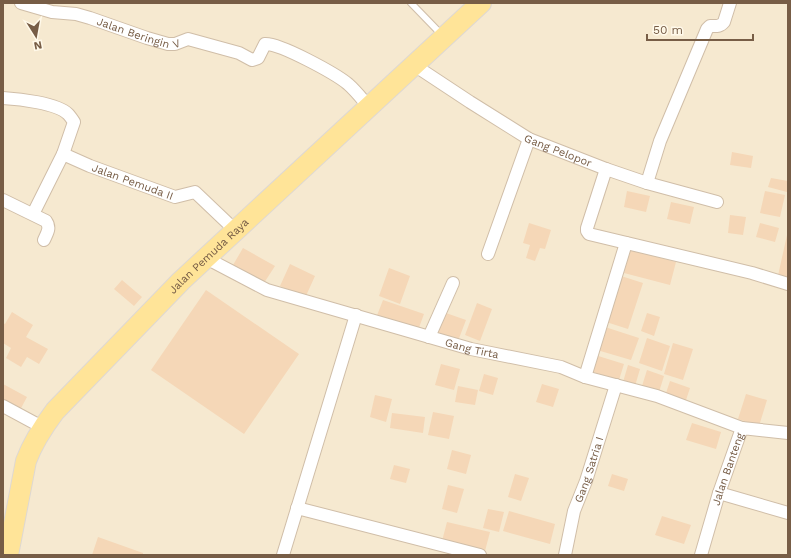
<svg xmlns="http://www.w3.org/2000/svg" width="791" height="558" viewBox="0 0 791 558" font-family="'Work Sans',sans-serif">
  <rect width="100%" height="100%" fill="#fef6e2"/>
  <!-- residential -->
  <path fill="#f6e9d0" d="M 3,3 L 788,3 L 788,555 L 3,555 Z"/>
  <!-- building -->
  <path fill="#f5d7b7" d="M 732,152 L 753,156 L 751,168 L 730,165 Z
    M 771,178 L 788,181 L 787,192 L 768,187 Z
    M 627,191 L 650,196 L 646,212 L 624,207 Z
    M 765,191 L 785,195 L 780,217 L 760,213 Z
    M 671,202 L 694,207 L 690,224 L 667,219 Z
    M 730,215 L 746,217 L 743,235 L 728,233 Z
    M 529,223 L 551,230 L 545,249 L 540,248 L 535,261 L 526,258 L 530,245 L 523,243 Z
    M 760,223 L 779,228 L 775,242 L 756,237 Z
    M 787,235 L 788,235 L 788,282 L 777,280 Z
    M 243,248 L 275,266 L 264,283 L 233,265 Z
    M 630,250 L 676,262 L 670,285 L 624,273 Z
    M 290,264 L 315,276 L 305,298 L 280,286 Z
    M 389,268 L 410,276 L 400,304 L 379,296 Z
    M 618,275 L 643,283 L 628,329 L 603,321 Z
    M 122,280 L 142,297 L 134,306 L 114,289 Z
    M 206,290 L 299,354 L 244,434 L 151,370 Z
    M 383,300 L 424,314 L 417,333 L 376,318 Z
    M 477,303 L 492,309 L 480,341 L 465,335 Z
    M 12,312 L 33,325 L 26,337 L 48,349 L 39,364 L 27,357 L 21,367 L 6,358 L 11,348 L 3,343 L 3,323 L 5,324 Z
    M 443,312 L 466,320 L 458,341 L 436,333 Z
    M 647,313 L 660,317 L 654,336 L 641,331 Z
    M 605,327 L 639,338 L 631,360 L 597,350 Z
    M 647,338 L 670,346 L 662,371 L 639,363 Z
    M 673,343 L 693,349 L 683,380 L 664,374 Z
    M 595,355 L 624,364 L 619,380 L 590,371 Z
    M 441,364 L 460,369 L 454,390 L 435,385 Z
    M 628,365 L 640,369 L 635,386 L 623,382 Z
    M 647,370 L 664,376 L 659,392 L 642,386 Z
    M 484,374 L 498,378 L 493,395 L 479,391 Z
    M 670,381 L 690,388 L 685,403 L 665,396 Z
    M 3,384 L 27,397 L 19,412 L 3,404 Z
    M 542,384 L 559,389 L 553,407 L 536,402 Z
    M 458,386 L 478,390 L 475,405 L 455,402 Z
    M 746,394 L 767,400 L 759,426 L 738,419 Z
    M 375,395 L 392,399 L 386,422 L 370,417 Z
    M 433,412 L 454,416 L 449,439 L 428,435 Z
    M 392,413 L 425,417 L 423,433 L 390,428 Z
    M 692,423 L 721,432 L 716,449 L 686,440 Z
    M 452,450 L 471,455 L 466,474 L 447,469 Z
    M 394,465 L 410,469 L 406,483 L 390,479 Z
    M 515,474 L 529,478 L 521,501 L 508,497 Z
    M 612,474 L 628,479 L 624,491 L 608,486 Z
    M 448,485 L 464,489 L 457,513 L 442,509 Z
    M 488,509 L 504,512 L 499,532 L 483,528 Z
    M 509,511 L 555,524 L 550,544 L 503,531 Z
    M 662,516 L 691,525 L 684,544 L 655,535 Z
    M 447,522 L 490,532 L 485,551 L 442,541 Z
    M 98,537 L 143,553 L 143,555 L 92,555 Z"/>
  <g fill="none" stroke-linecap="round" stroke-linejoin="round">
    <defs>
      <path id="service" d="M 411,3 L 442,35"/>
      <g id="minor">
        <path id="s1" d="M 21,3 L 52,12 L 76,14 L 90,18 L 147,38 L 168,44 L 175,44 L 188,39 L 239,53 L 252,60 L 258,58 L 265,44 C 280,43 336,74 348,84 C 356,91 362,99 369,107"/>
        <path id="s2" d="M 414,65 L 470,102 L 529,139 L 606,169 L 647,183 L 717,202"/>
        <path d="M 3,98 C 19,99 57,103 68,114 C 70,116 72,119 74,122 L 63,154 L 33,214"/>
        <path id="s3" d="M 63,154 L 90,166 L 175,197 L 195,192 L 236,231"/>
        <path d="M 606,169 L 587,228 L 587,231 L 589,234 L 752,273 L 788,284"/>
        <path d="M 647,183 L 660,141 L 707,29 L 710,26 C 716,26 720,27 724,22 L 730,3"/>
        <path d="M 3,200 L 46,221 C 51,228 47,233 44,240"/>
        <path d="M 488,254 L 529,139"/>
        <path id="s4" d="M 206,258 L 267,290 L 471,349 L 561,367 L 585,377 L 657,396 L 742,428"/>
        <path d="M 429,337 L 453,283"/>
        <path d="M 585,377 L 626,243"/>
        <path d="M 3,406 L 42,427"/>
        <path d="M 719,493 L 788,513"/>
        <path d="M 297,508 L 480,555"/>
        <path d="M 283,555 L 356,315"/>
        <path id="s5" d="M 565,555 L 574,511 L 586,481 L 616,385"/>
        <path id="s6" d="M 701,555 L 719,493 L 742,428 L 788,433"/>
      </g>
      <g id="primary">
        <path id="s7" d="M 8,555 L 26,461 C 33,442 43,427 55,411 L 181,281 L 481,3"/>
      </g>
    </defs>
    <!-- service casing -->
    <use href="#service" stroke="#d0bea8" stroke-width="8"/>
    <!-- minor casing -->
    <use href="#minor" stroke="#d0bea8" stroke-width="14"/>
    <!-- primary casing -->
    <use href="#primary" stroke="#ded8d3" stroke-width="22"/>
    <!-- service -->
    <use href="#service" stroke="#fff" stroke-width="6"/>
    <!-- minor -->
    <use href="#minor" stroke="#fff" stroke-width="12"/>
    <!-- primary -->
    <use href="#primary" stroke="#ffe498" stroke-width="20"/>
  </g>
  <g text-anchor="middle" stroke-width="4" stroke-linejoin="round" paint-order="stroke">
    <!-- street labels -->
    <g font-size="11" fill="#775d46" stroke="#fff9ea">
      <text dy="4" stroke="none"><textPath href="#s1" startOffset="122">Jalan Beringin V</textPath></text>
      <text dy="4" stroke="none"><textPath href="#s2" startOffset="168">Gang Pelopor</textPath></text>
      <text dy="4" stroke="none"><textPath href="#s3" startOffset="75">Jalan Pemuda II</textPath></text>
      <text dy="4" stroke="none"><textPath href="#s7" startOffset="372">Jalan Pemuda Raya</textPath></text>
      <text dy="4" stroke="none"><textPath href="#s4" startOffset="282">Gang Tirta</textPath></text>
      <text dy="4" stroke="none"><textPath href="#s5" startOffset="89">Gang Satria I</textPath></text>
      <text dy="4" stroke="none"><textPath href="#s6" startOffset="90">Jalan Banteng</textPath></text>
    </g>
  </g>
  <!-- border -->
  <rect width="791" height="558" fill="none" stroke="#775d46" stroke-width="8"/>
  <!-- north arrow -->
  <g transform="translate(36 36) rotate(169)" stroke="#fff9ea" stroke-width="3" paint-order="stroke">
  <path d="M0-3L7 15L0 10L-7 15Z" fill="#775d46"/>
  <text y="-6" font-size="11" font-weight="bold" text-anchor="middle" fill="#775d46">N</text>
  </g>
  <!-- scale -->
  <path d="M647 34v6h106v-6" fill="none" stroke="#775d46" stroke-width="2"/>
  <text x="653" y="34" font-size="12" fill="#775d46" stroke="#fff9ea" stroke-width="3" paint-order="stroke">50 m</text>
</svg>
